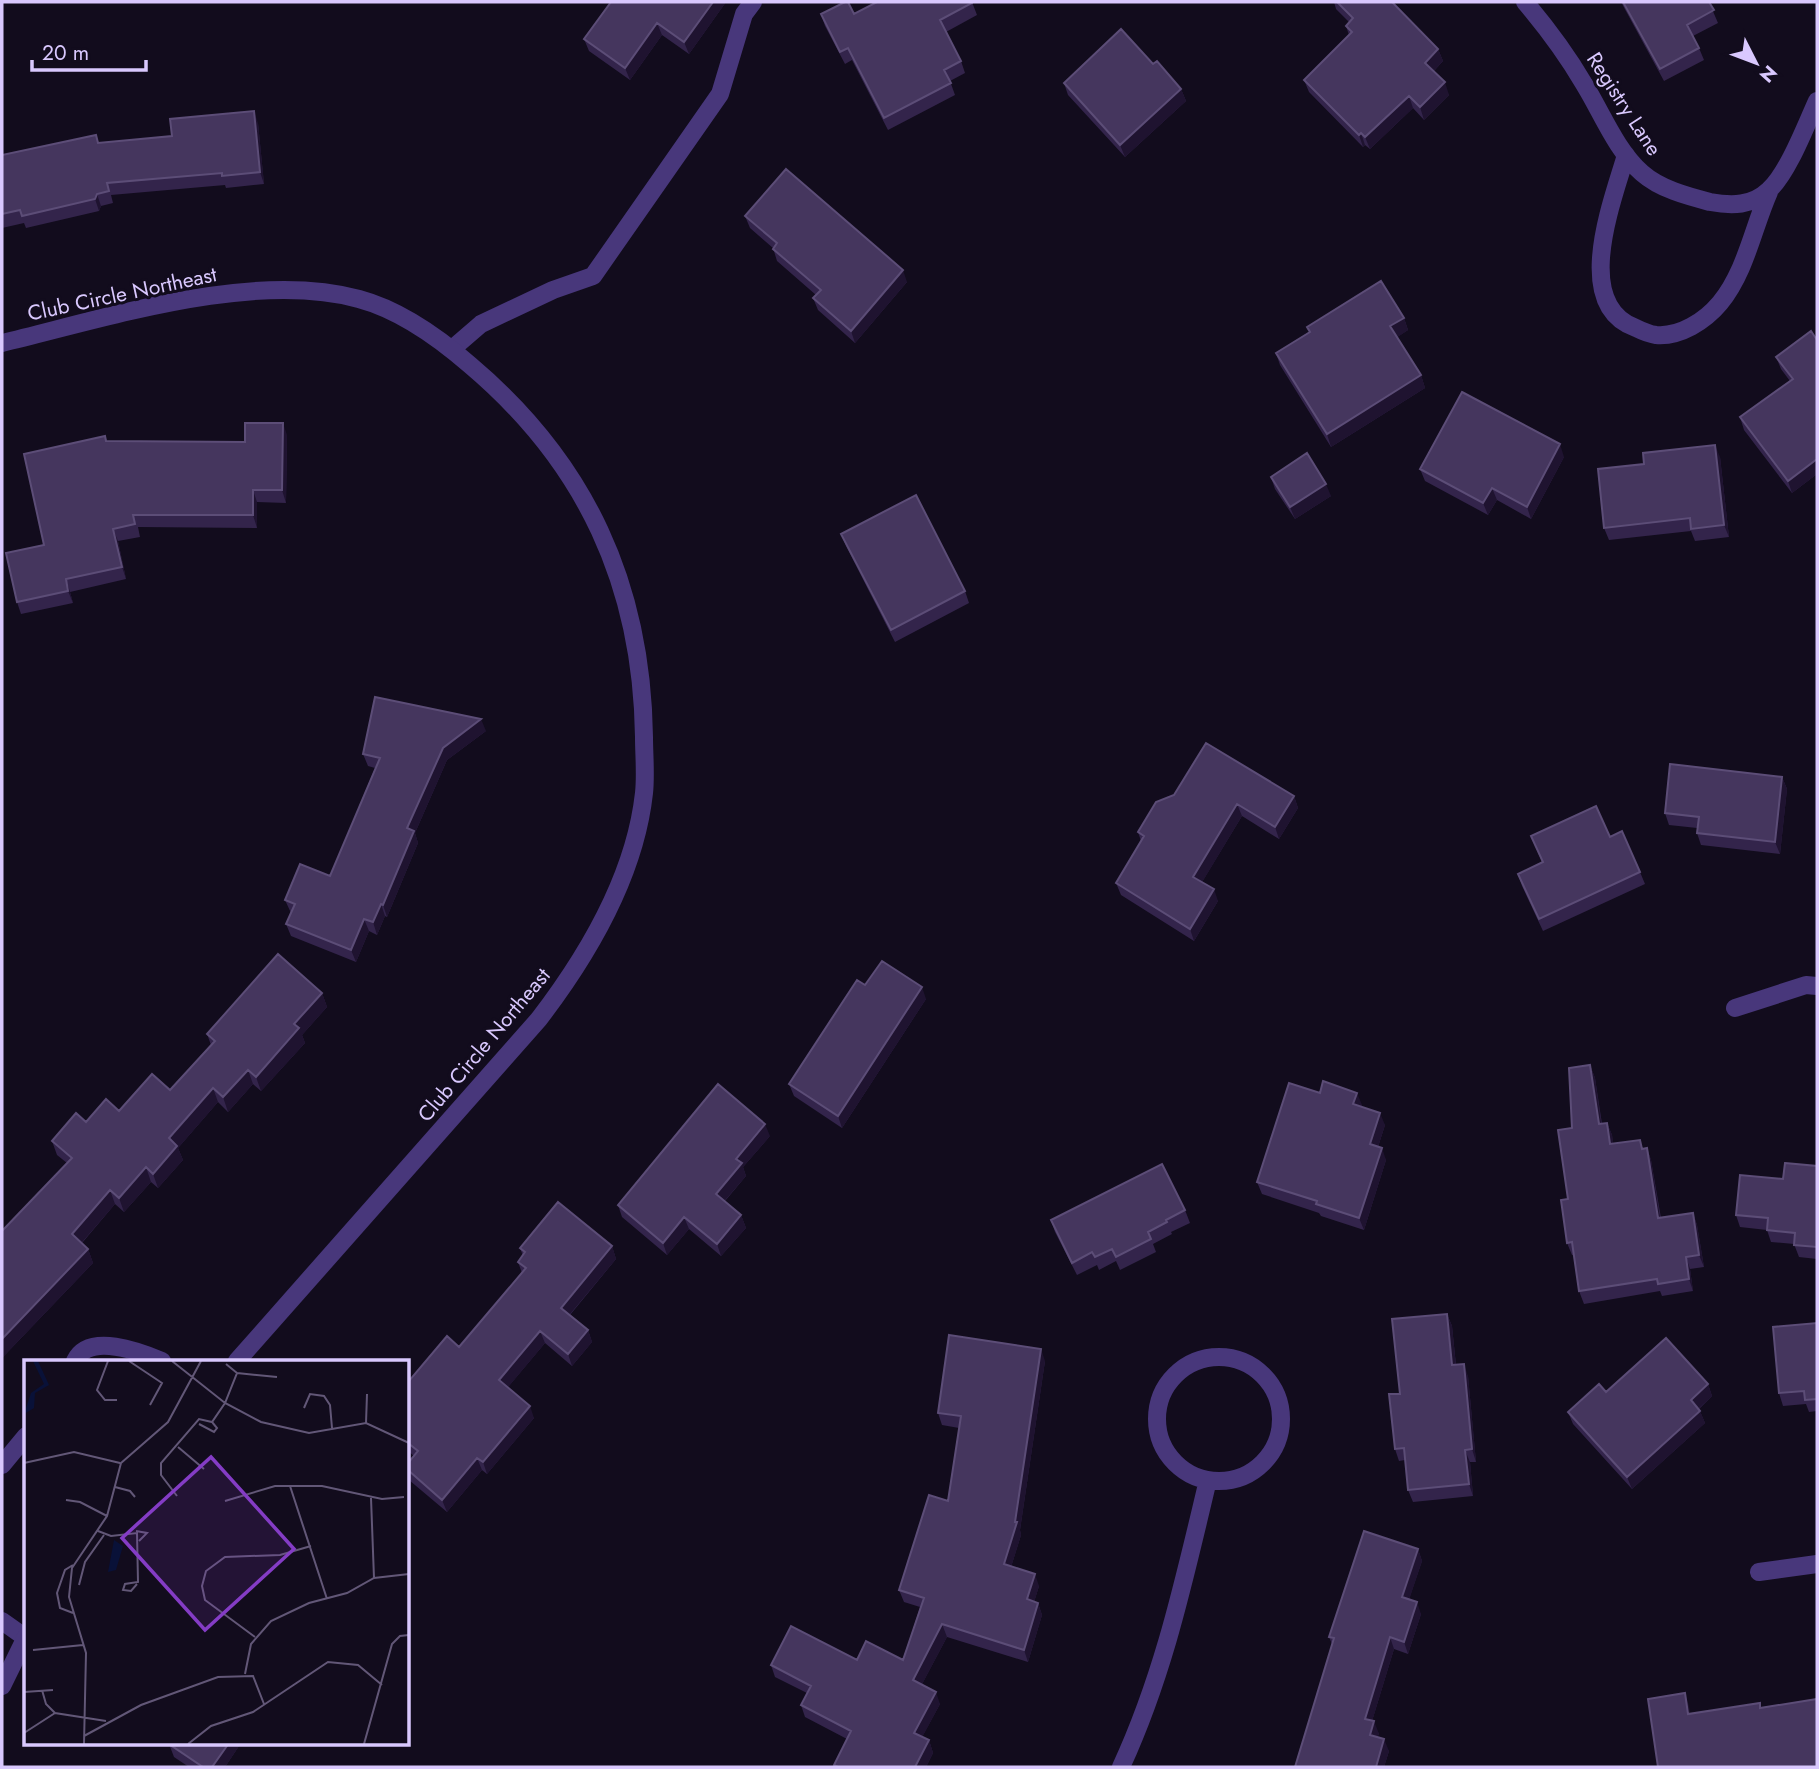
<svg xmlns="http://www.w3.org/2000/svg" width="1819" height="1769" viewBox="0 0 1819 1769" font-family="Jost,sans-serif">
  <rect width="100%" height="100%" fill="#120c1d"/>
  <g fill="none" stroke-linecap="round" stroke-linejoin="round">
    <!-- service -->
    <path stroke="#48377b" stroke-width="18" d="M 452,349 L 481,324 L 553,290 L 593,276 L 720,94 L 744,14 L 753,2
      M 75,1361 C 89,1332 140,1352 162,1361
      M 2,1465 L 26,1436
      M 2,1621 L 26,1638"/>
    <!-- minor -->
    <path stroke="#48377b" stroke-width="18" d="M 1525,2 C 1547,28 1567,55 1584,84 C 1602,113 1616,150 1642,173 C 1660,189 1687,196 1710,202 C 1732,206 1752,206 1769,190 C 1788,173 1806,125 1817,101
      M 1626,155 C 1613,200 1571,305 1636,328 C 1642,331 1649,334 1656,335 C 1680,337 1705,321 1720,303 C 1746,271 1753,228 1769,192
      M 2,343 C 107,318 253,270 359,299 C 400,310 439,338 470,365 C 586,463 642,585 644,737 C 644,755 646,775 644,793 C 635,875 588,955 539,1019 L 237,1361
      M 1735,1008 L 1806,985 L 1817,986
      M1157 1419a62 62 0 1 1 124 0a62 62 0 1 1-124 0Z
      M 1759,1572 L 1817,1564
      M 2,1686 L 26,1637
      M 1121,1767 C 1164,1674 1184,1580 1208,1480"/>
  </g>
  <!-- wall -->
  <path fill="#33244b" d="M 726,2 L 689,54 L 662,35 L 630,80 L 589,51 L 584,39 Z
    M 972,2 L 977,15 L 946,32 L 961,61 L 965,73 L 950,81 L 955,95 L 888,130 L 852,60 L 845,64 L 825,26 L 821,14 L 854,14 Z
    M 1334,2 L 1392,2 L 1438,49 L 1443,61 L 1434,71 L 1449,95 L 1424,120 L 1413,108 L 1370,149 L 1365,145 L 1363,147 L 1309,92 L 1304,80 L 1349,35 L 1346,26 L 1349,22 L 1336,9 Z
    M 1621,2 L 1709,2 L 1718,23 L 1693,36 L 1699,48 L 1704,60 L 1664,81 Z
    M 1153,64 L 1181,89 L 1186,101 L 1125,157 L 1068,95 L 1064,83 Z
    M 258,123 L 264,184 L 226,188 L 225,185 L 111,195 L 113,203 L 101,206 L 99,211 L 26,228 L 24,223 L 2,228 L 2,155 L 99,143 L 172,136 Z
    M 745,216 L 907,282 L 855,343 L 818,310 L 813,298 L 816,295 L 777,261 L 773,248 L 750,228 Z
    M 1404,318 L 1408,330 L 1397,337 L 1421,375 L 1425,388 L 1331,447 L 1280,365 L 1276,353 L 1309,332 L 1307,327 Z
    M 1817,340 L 1817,474 L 1792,493 L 1744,430 L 1740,417 L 1790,381 L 1781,369 L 1776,357 Z
    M 287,435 L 286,503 L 257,502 L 257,528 L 138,527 L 140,537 L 118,541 L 126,579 L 70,592 L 73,603 L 21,614 L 17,602 L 44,545 L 105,436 L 107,441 L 245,442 Z
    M 1564,457 L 1531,519 L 1497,500 L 1488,515 L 1425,481 L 1420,469 Z
    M 1720,457 L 1729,537 L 1695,541 L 1691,531 L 1609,540 L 1604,528 L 1644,464 Z
    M 1271,477 L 1331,496 L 1295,519 L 1275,489 Z
    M 841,534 L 965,591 L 969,603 L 895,642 L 846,546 Z
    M 486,731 L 447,760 L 415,833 L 418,843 L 387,917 L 385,916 L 377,935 L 369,931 L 356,962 L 291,936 L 286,924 L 291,913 L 285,900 L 330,876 L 375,768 L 368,766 L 363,754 Z
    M 1782,777 L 1787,789 L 1780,854 L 1701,845 L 1697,833 L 1697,828 L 1669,825 L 1665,813 Z
    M 1294,796 L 1298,808 L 1279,839 L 1242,816 L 1202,882 L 1218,901 L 1194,941 L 1121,895 L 1116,883 L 1141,841 L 1138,832 L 1156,802 Z
    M 1531,836 L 1640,872 L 1645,884 L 1543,931 L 1522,886 L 1518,874 L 1542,862 Z
    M 865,985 L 926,999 L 842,1128 L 794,1096 L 789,1084 Z
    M 322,993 L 327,1007 L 302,1035 L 305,1043 L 261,1091 L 253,1084 L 228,1112 L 218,1102 L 178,1148 L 183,1160 L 158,1188 L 151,1182 L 124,1212 L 115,1204 L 82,1243 L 88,1249 L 93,1263 L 2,1358 L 67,1163 L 57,1155 L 52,1141 L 86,1122 L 119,1111 L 170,1090 L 211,1045 L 207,1034 Z
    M 1590,1065 L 1595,1078 L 1602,1124 L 1607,1123 L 1612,1135 L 1613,1144 L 1643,1148 L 1647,1148 L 1651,1160 L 1661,1218 L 1693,1213 L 1697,1225 L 1704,1267 L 1690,1269 L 1693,1291 L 1662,1296 L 1660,1291 L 1584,1304 L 1579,1291 L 1574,1255 L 1572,1255 L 1567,1243 L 1568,1199 L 1572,1128 Z
    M 1362,1105 L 1361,1107 L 1385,1125 L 1378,1147 L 1386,1160 L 1364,1230 L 1321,1216 L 1319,1213 L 1262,1194 L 1257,1182 Z
    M 770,1136 L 743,1167 L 746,1176 L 725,1201 L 741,1215 L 746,1228 L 721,1256 L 689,1229 L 667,1255 L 622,1217 L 618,1205 Z
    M 1817,1166 L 1817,1259 L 1799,1257 L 1794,1244 L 1771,1242 L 1767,1230 L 1740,1227 L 1736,1215 L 1783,1179 Z
    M 1185,1210 L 1190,1223 L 1171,1232 L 1172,1234 L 1153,1244 L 1156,1252 L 1120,1270 L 1116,1261 L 1099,1270 L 1097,1265 L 1077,1275 L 1055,1232 L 1051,1220 Z
    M 612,1246 L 616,1259 L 570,1315 L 588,1330 L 592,1342 L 572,1366 L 545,1343 L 508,1387 L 534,1418 L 487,1474 L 482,1470 L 447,1512 L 409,1480 L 408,1477 L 408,1463 L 414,1456 L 408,1451 L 408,1382 L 459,1347 L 522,1273 L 518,1262 L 523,1256 L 520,1248 Z
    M 1447,1314 L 1452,1326 L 1456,1365 L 1468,1376 L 1476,1462 L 1470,1462 L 1473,1496 L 1413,1502 L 1408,1490 L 1405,1460 L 1399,1461 L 1395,1449 L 1400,1394 Z
    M 1817,1323 L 1817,1411 L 1809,1412 L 1806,1404 L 1783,1406 L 1779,1393 Z
    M 1045,1361 L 1020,1530 L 1021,1535 L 1011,1567 L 1039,1586 L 1034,1602 L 1038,1603 L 1042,1615 L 1028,1662 L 947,1637 L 922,1684 L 940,1704 L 922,1737 L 929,1740 L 933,1753 L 926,1767 L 835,1767 L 834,1765 L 847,1739 L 805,1717 L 801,1705 L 807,1693 L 775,1677 L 771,1665 L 857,1660 L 903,1660 L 920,1607 L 904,1602 L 899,1590 L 948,1501 L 959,1428 L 942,1425 L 938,1413 Z
    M 1708,1384 L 1712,1396 L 1699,1409 L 1705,1423 L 1632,1489 L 1573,1424 L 1568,1412 L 1606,1392 Z
    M 1418,1549 L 1422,1561 L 1409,1599 L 1421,1614 L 1408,1654 L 1394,1649 L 1372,1721 L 1379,1734 L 1377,1737 L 1389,1751 L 1384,1767 L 1329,1637 Z
    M 170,1743 L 241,1743 L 225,1767 L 189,1767 L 174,1757 L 169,1744 Z"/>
  <!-- shaded-wall -->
  <path fill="#1f1330" d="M 713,2 L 726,2 L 689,54 L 684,42 Z
    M 657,23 L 662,35 L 630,80 L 625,68 Z
    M 1438,49 L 1443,61 L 1430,75 L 1425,63 Z
    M 1445,82 L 1449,95 L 1424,120 L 1420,107 Z
    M 1181,89 L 1186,101 L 1125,157 L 1120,145 Z
    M 1409,96 L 1413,108 L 1370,149 L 1365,137 Z
    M 254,111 L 258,123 L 264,184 L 260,172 Z
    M 1361,133 L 1365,145 L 1363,147 L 1359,135 Z
    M 97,194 L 101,206 L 99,211 L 95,199 Z
    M 903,270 L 907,282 L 855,343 L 851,331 Z
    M 1404,318 L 1408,330 L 1395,339 L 1390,326 Z
    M 1421,375 L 1425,388 L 1331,447 L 1327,434 Z
    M 283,423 L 287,435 L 286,503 L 282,490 Z
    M 1560,444 L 1564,457 L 1531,519 L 1527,507 Z
    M 1715,445 L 1720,457 L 1729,537 L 1724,525 Z
    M 1817,459 L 1817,474 L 1792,493 L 1788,481 Z
    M 1326,484 L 1331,496 L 1295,519 L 1290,507 Z
    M 1492,488 L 1497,500 L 1488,515 L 1483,503 Z
    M 253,490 L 257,502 L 257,528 L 253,515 Z
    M 113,529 L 118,541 L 126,579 L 122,567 Z
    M 66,579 L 70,592 L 73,603 L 68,591 Z
    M 481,719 L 486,731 L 447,760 L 415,833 L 418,843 L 387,917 L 383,905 L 407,828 L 443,748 Z
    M 1782,777 L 1787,789 L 1780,854 L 1775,842 Z
    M 1294,796 L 1298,808 L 1279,839 L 1275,827 Z
    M 1237,804 L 1242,816 L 1198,889 L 1193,877 Z
    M 1214,889 L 1218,901 L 1194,941 L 1190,929 Z
    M 381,904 L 385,916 L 377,935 L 373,922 Z
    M 364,919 L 369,931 L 356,962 L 351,950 Z
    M 922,987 L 926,999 L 842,1128 L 838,1116 Z
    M 322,993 L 327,1007 L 302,1035 L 305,1043 L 261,1091 L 256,1077 L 294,1024 Z
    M 1590,1065 L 1595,1078 L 1603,1136 L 1599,1124 Z
    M 248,1070 L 253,1084 L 228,1112 L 223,1097 Z
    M 213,1088 L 218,1102 L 178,1148 L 183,1160 L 158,1188 L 153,1174 L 169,1138 Z
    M 1357,1093 L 1362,1105 L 1358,1116 L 1353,1104 Z
    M 1380,1113 L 1385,1125 L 1375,1156 L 1370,1144 Z
    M 1607,1123 L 1612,1135 L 1615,1156 L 1610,1144 Z
    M 765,1124 L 770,1136 L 743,1167 L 746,1176 L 720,1206 L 716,1194 L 736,1159 Z
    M 1382,1148 L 1386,1160 L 1364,1230 L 1359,1218 Z
    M 1647,1148 L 1651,1160 L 1662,1230 L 1658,1218 Z
    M 146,1167 L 151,1182 L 124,1212 L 119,1198 Z
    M 110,1190 L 115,1204 L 77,1248 L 72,1234 Z
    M 1693,1213 L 1697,1225 L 1704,1267 L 1699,1255 Z
    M 741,1215 L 746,1228 L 721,1256 L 717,1244 Z
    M 684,1217 L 689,1229 L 667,1255 L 663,1243 Z
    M 612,1246 L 616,1259 L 565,1320 L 561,1308 Z
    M 88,1249 L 93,1263 L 2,1358 L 2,1339 Z
    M 1686,1257 L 1690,1269 L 1693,1291 L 1689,1279 Z
    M 1447,1314 L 1452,1326 L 1457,1377 L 1452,1365 Z
    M 588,1330 L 592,1342 L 572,1366 L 568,1354 Z
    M 540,1331 L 545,1343 L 504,1392 L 499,1380 Z
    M 1041,1349 L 1045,1361 L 1020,1530 L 1021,1535 L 1008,1577 L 1004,1564 L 1015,1522 Z
    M 1464,1364 L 1468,1376 L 1476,1462 L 1472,1449 Z
    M 1708,1384 L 1712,1396 L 1695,1412 L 1691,1400 Z
    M 530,1406 L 534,1418 L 487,1474 L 483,1462 Z
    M 1700,1411 L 1705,1423 L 1632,1489 L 1627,1477 Z
    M 1465,1450 L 1470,1462 L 1473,1496 L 1469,1484 Z
    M 477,1458 L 482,1470 L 447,1512 L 442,1500 Z
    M 1418,1549 L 1422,1561 L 1406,1609 L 1402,1597 Z
    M 1035,1574 L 1039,1586 L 1031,1612 L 1027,1599 Z
    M 1417,1602 L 1421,1614 L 1408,1654 L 1404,1642 Z
    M 1038,1603 L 1042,1615 L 1028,1662 L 1024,1650 Z
    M 942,1624 L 947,1637 L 918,1692 L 913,1680 Z
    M 1390,1637 L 1394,1649 L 1369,1731 L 1365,1719 Z
    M 936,1692 L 940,1704 L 918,1745 L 914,1733 Z
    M 1685,1693 L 1689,1706 L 1692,1726 L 1688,1714 Z
    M 1374,1721 L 1379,1734 L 1374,1747 L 1370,1735 Z
    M 1384,1739 L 1389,1751 L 1384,1767 L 1376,1767 Z
    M 929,1740 L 933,1753 L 926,1767 L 915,1767 Z
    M 229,1743 L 241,1743 L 225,1767 L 212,1767 Z"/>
  <!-- building -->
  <path fill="#45365e" stroke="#5c4d77" stroke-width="2" d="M 611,2 L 713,2 L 684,42 L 657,23 L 625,68 L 584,39 Z
    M 845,2 L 848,2 L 854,14 L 877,2 L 972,2 L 972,3 L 940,20 L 961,61 L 944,70 L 951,83 L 884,118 L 848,48 L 840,52 L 821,14 Z
    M 1337,2 L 1392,2 L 1438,49 L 1425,63 L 1445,82 L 1420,107 L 1409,96 L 1365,137 L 1361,133 L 1359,135 L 1304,80 L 1352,32 L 1346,26 L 1353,18 Z
    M 1623,2 L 1709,2 L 1714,10 L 1687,25 L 1699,48 L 1660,69 Z
    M 1121,29 L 1153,64 L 1157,61 L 1181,89 L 1120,145 L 1064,83 Z
    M 254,111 L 260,172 L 222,176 L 222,173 L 107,183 L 109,191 L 97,194 L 95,199 L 22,216 L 20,210 L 2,214 L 2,155 L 96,135 L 98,143 L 172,136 L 170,119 Z
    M 786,169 L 903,270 L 851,331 L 813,298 L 821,290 L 773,249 L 777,243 L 745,216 Z
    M 1381,281 L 1404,318 L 1390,326 L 1421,375 L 1327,434 L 1276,353 L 1310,332 L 1307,327 Z
    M 1811,331 L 1817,340 L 1817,459 L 1788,481 L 1740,417 L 1793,379 L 1776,357 Z
    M 1462,392 L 1560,444 L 1527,507 L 1492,488 L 1483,503 L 1420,469 Z
    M 245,423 L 283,423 L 282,490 L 253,490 L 253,515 L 133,515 L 135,524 L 113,529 L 122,567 L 66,579 L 68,591 L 17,602 L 6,553 L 44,545 L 24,454 L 105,436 L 106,441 L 245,442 Z
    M 1715,445 L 1724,525 L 1691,529 L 1690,518 L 1604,528 L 1598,469 L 1644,464 L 1643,453 Z
    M 1307,453 L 1326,484 L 1290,507 L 1271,477 Z
    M 916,495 L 965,591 L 891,630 L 841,534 Z
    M 375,697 L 481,719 L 443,748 L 407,828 L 414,831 L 383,905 L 381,904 L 373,922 L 364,919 L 351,950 L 286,924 L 295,904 L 285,900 L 300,864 L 330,876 L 380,758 L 363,754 Z
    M 1206,743 L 1294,796 L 1275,827 L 1237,804 L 1193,877 L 1214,889 L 1190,929 L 1116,883 L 1144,836 L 1138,832 L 1156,802 L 1174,795 Z
    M 1670,764 L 1782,777 L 1775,842 L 1697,833 L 1699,817 L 1665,813 Z
    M 1596,806 L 1610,837 L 1622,831 L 1640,872 L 1539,919 L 1518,874 L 1543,862 L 1531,836 Z
    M 278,954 L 322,993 L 294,1024 L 299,1028 L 256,1077 L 248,1070 L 223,1097 L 213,1088 L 169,1138 L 177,1146 L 153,1174 L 146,1167 L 119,1198 L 110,1190 L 72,1234 L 88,1249 L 2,1339 L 2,1231 L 72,1158 L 52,1141 L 76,1113 L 86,1122 L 106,1099 L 119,1111 L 152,1074 L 170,1090 L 215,1041 L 207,1034 Z
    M 882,961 L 922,987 L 838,1116 L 789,1084 L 857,980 L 865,985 Z
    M 1590,1065 L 1599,1124 L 1607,1123 L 1610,1144 L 1640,1140 L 1642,1149 L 1647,1148 L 1658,1218 L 1693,1213 L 1699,1255 L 1686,1257 L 1689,1279 L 1658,1284 L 1657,1279 L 1579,1291 L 1572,1242 L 1567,1243 L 1561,1200 L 1568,1199 L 1558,1130 L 1572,1128 L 1569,1068 Z
    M 1323,1081 L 1357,1093 L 1353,1104 L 1380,1113 L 1370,1144 L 1382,1148 L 1359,1218 L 1316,1204 L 1317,1201 L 1257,1182 L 1289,1083 L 1320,1093 Z
    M 718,1084 L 765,1124 L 736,1159 L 742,1163 L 716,1194 L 741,1215 L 717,1244 L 684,1217 L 663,1243 L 618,1205 Z
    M 1785,1163 L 1817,1166 L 1817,1247 L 1794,1245 L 1795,1233 L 1767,1230 L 1768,1218 L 1736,1215 L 1740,1175 L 1783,1179 Z
    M 1162,1164 L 1185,1210 L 1166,1220 L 1167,1222 L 1148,1232 L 1151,1239 L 1116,1257 L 1112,1249 L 1095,1257 L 1092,1252 L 1072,1263 L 1051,1220 Z
    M 558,1202 L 612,1246 L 561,1308 L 588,1330 L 568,1354 L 540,1331 L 499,1380 L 530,1406 L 483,1462 L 477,1458 L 442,1500 L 408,1470 L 408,1463 L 418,1451 L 408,1443 L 408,1382 L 447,1336 L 459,1347 L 526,1268 L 518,1262 L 525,1252 L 520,1248 Z
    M 1447,1314 L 1452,1365 L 1464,1364 L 1472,1449 L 1465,1450 L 1469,1484 L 1408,1490 L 1404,1448 L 1395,1449 L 1389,1394 L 1400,1394 L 1392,1319 Z
    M 1817,1323 L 1817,1399 L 1805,1400 L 1804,1391 L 1779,1393 L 1773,1327 Z
    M 949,1335 L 1041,1349 L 1015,1522 L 1017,1522 L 1004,1564 L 1035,1574 L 1027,1599 L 1038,1603 L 1024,1650 L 942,1624 L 913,1680 L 936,1692 L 914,1733 L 929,1740 L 915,1767 L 838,1767 L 834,1765 L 851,1731 L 801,1705 L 811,1686 L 771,1665 L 791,1626 L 857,1660 L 866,1641 L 903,1660 L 924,1598 L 899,1590 L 929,1495 L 948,1501 L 961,1416 L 938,1413 Z
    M 1666,1338 L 1708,1384 L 1691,1400 L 1700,1411 L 1627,1477 L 1568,1412 L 1599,1384 L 1606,1392 Z
    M 1364,1531 L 1418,1549 L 1402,1597 L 1417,1602 L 1404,1642 L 1390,1637 L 1365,1719 L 1374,1721 L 1370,1735 L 1384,1739 L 1376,1767 L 1295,1767 L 1334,1638 L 1329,1637 Z
    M 1685,1693 L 1688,1714 L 1760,1703 L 1760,1708 L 1817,1699 L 1817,1767 L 1658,1767 L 1648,1699 Z
    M 170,1743 L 229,1743 L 212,1767 L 203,1767 L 169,1744 Z"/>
  <g text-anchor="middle" stroke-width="6" stroke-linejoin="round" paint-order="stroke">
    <!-- street labels -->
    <g font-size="21" fill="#d9c8fe" stroke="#120c1d">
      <text transform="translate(1624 104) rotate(57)" y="7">Registry Lane</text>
      <text transform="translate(122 294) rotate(-12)" y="7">Club Circle Northeast</text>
      <text transform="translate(484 1045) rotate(-50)" y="7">Club Circle Northeast</text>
    </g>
  </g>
  <!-- overview -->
  <g transform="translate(24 1360)">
    <rect width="385" height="385" fill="#120c1d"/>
    <path d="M 9,1 L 14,1 L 25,25 L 11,33 L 10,48 L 0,54 L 7,33 L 20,24 ZM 90,180 L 99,186 L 92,210 L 84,212 Z" fill="#091138"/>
    <path fill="none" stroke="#625777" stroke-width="2" d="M 84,1 L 73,30 L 81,40 L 93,40M 105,1 L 138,23 L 126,45M 148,1 L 201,43 L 237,62 L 285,73 L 342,63 L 385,83M 213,13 L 253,17M 280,48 L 286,34 L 300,36 L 306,45 L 308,68M 342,63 L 343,34M 175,64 L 190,72 L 193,68 L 188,62M 154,87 L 180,109M 0,103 L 50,92 L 96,103M 266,126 L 303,239M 91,127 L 106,131 L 111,137M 153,136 L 137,115 L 137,103 L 175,59 L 188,62 L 201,43 L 213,13 L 202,4M 347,138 L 350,218M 42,140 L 56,142 L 83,156M 201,141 L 251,126 L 298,126 L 358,139 L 380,137M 74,171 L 87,176 L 113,173 L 114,222 L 101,224 L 99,230 L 107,231 L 113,224M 112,171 L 123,173 L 115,181M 49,205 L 41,210 L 33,233 L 36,248 L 49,253M 55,225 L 61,202 L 80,175M 231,277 L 181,240 L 178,226 L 182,211 L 201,197 L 256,195 L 287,186M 9,290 L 59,285M 221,314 L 227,284 L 247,261 L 285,243 L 323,233 L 350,218 L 385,214M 18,330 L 22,344 L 31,353 L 82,361M 0,332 L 29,330M 0,373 L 31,353M 60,376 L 117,345 L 194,317 L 229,316 L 240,344M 60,384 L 62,293 L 45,237 L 48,208 L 83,156 L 97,103 L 144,62 L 177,1M 164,384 L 187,366 L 229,352 L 304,302 L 334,305 L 358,325M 340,384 L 368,284 L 376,276 L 385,275"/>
    <path fill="#843cc5" fill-opacity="0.15" stroke="#843cc5" stroke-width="3.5" d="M 187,97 L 270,189 L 181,270 L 98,178 Z"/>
    <rect width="385" height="385" fill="none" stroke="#d9c8fe" stroke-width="3.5"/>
  </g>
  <!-- border -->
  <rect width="1819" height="1769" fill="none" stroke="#d9c8fe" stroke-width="7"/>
  <!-- north arrow -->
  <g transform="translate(1756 63) rotate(132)" stroke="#120c1d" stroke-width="5" paint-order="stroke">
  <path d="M0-5L12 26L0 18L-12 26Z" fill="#d9c8fe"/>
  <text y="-10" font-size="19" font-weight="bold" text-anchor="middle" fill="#d9c8fe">N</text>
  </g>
  <!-- scale -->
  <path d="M32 60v10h114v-10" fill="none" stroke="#d9c8fe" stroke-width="3.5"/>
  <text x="42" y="60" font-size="21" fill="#d9c8fe" stroke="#120c1d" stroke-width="5" paint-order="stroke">20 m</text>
</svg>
